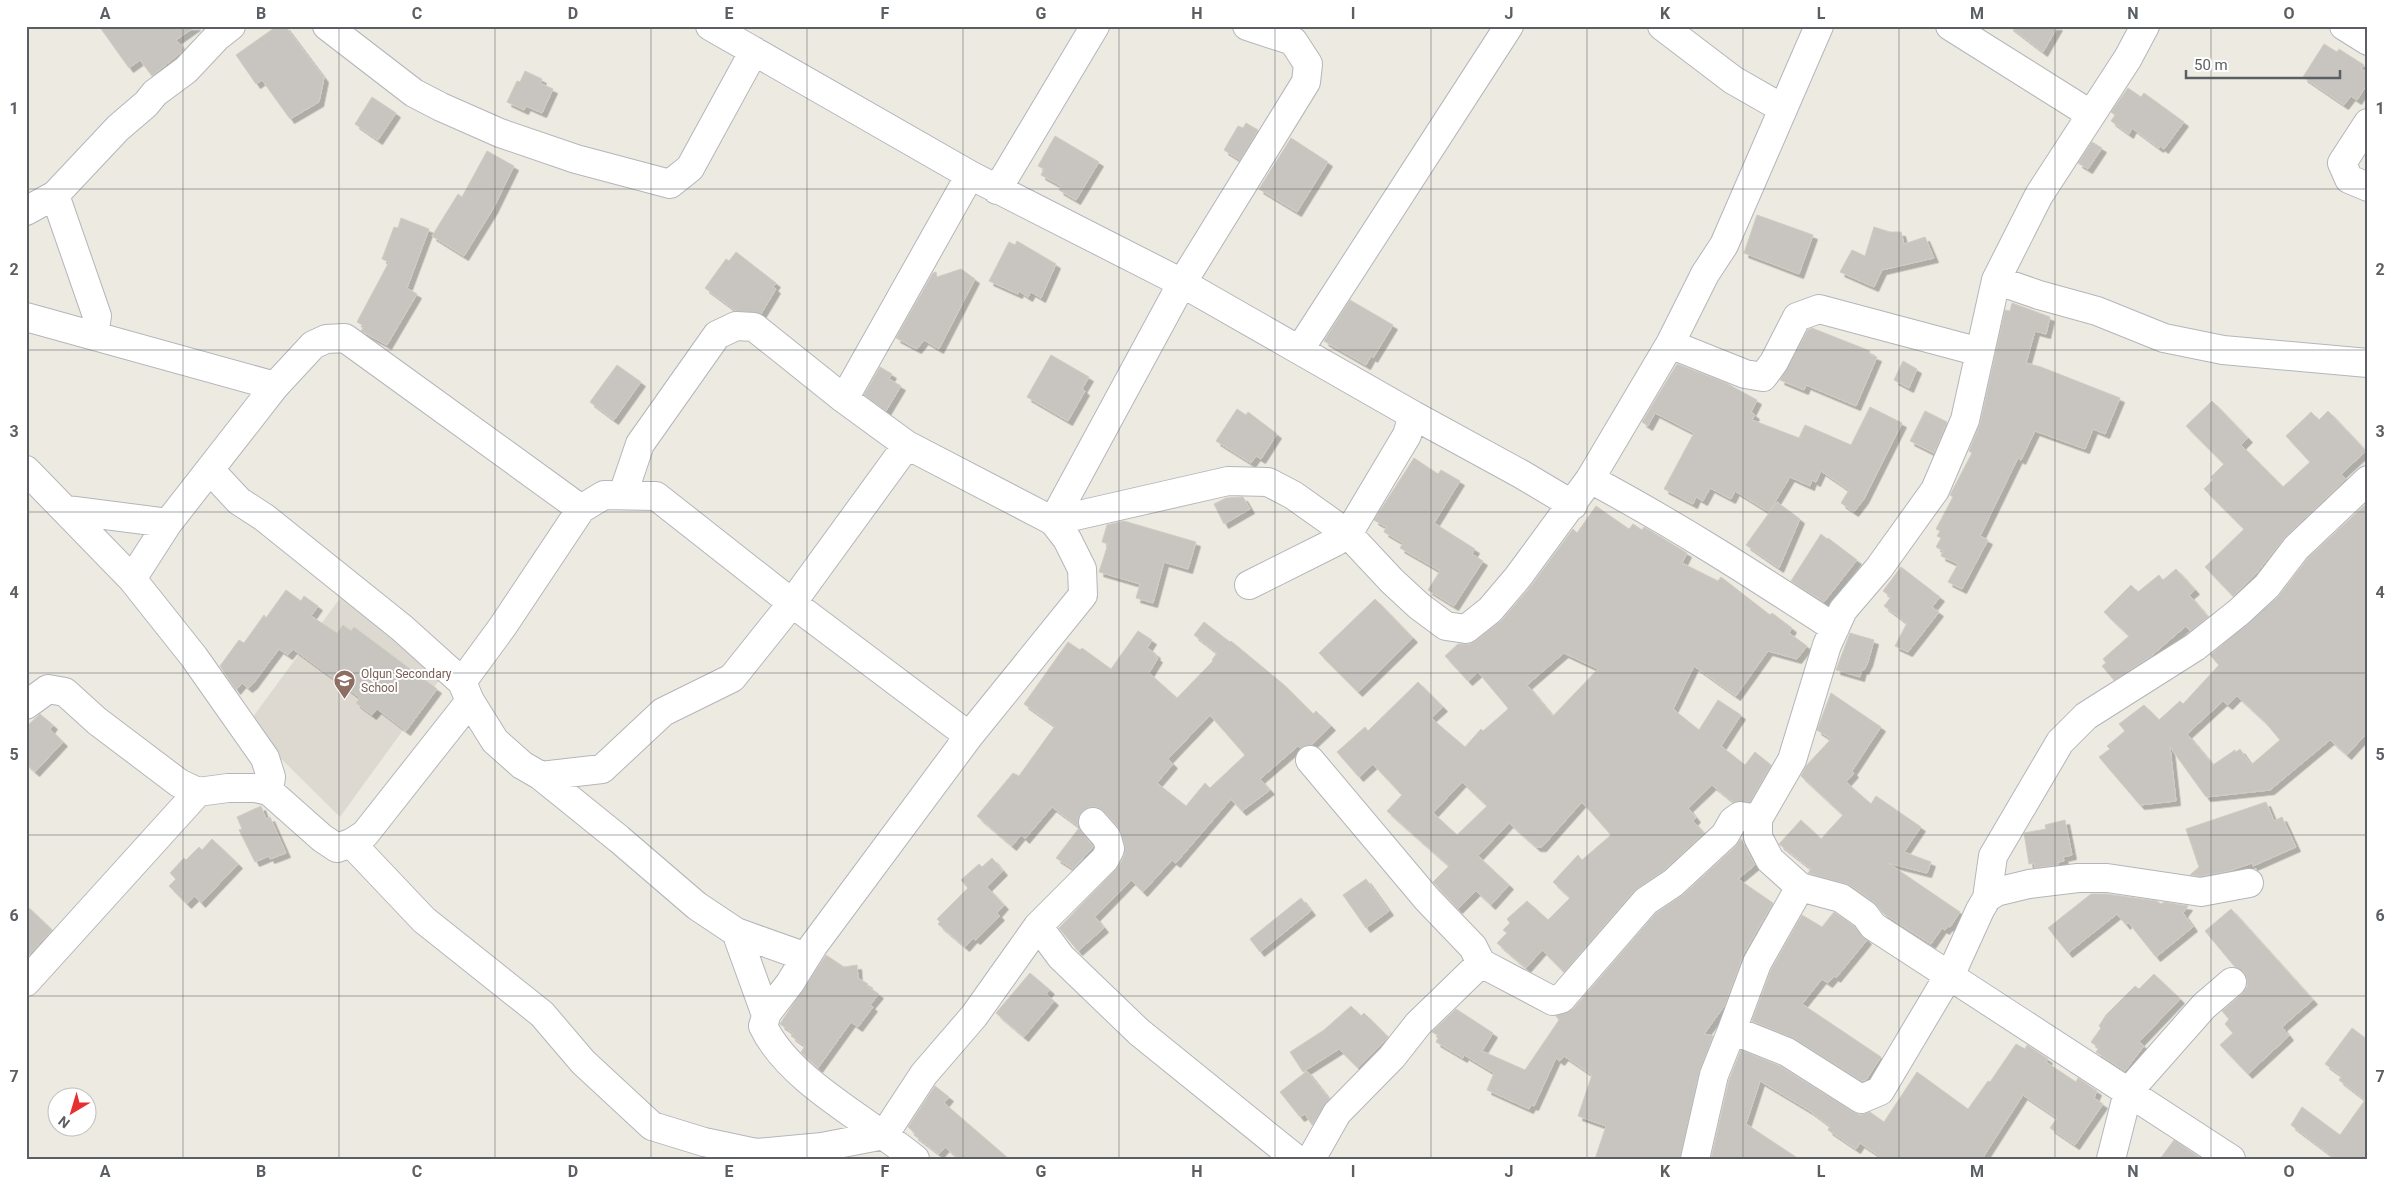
<svg xmlns="http://www.w3.org/2000/svg" width="2394" height="1185" viewBox="0 0 2394 1185" font-family="Roboto,sans-serif">
  <defs>
    <filter id="shadow"><feDropShadow dx="4.5" dy="4.5" stdDeviation="0" flood-color="#0004"/></filter>
  </defs>
  <rect width="100%" height="100%" fill="#edeae2"/>
  <!-- education -->
  <path fill="#ddd9d0" d="M 346,590 L 443,675 L 340,817 L 247,725 Z"/>
  <!-- building -->
  <path fill="#c8c5c0" stroke="#d2cbc1" fill-rule="evenodd" filter="url(#shadow)" d="M 99,26 L 196,26 L 176,40 L 184,50 L 152,76 L 140,60 L 129,68 Z
    M 277,26 L 285,26 L 324,78 L 319,102 L 290,119 L 262,80 L 256,84 L 236,55 Z
    M 2009,26 L 2058,26 L 2043,52 Z
    M 2324,44 L 2337,52 L 2339,49 L 2364,65 L 2361,69 L 2368,73 L 2368,83 L 2357,100 L 2351,96 L 2344,105 L 2303,77 Z
    M 525,71 L 542,79 L 540,83 L 553,89 L 542,113 L 526,106 L 524,110 L 507,102 L 517,81 L 520,82 Z
    M 2128,88 L 2141,97 L 2144,93 L 2184,122 L 2164,149 L 2160,146 L 2159,148 L 2132,128 L 2129,134 L 2111,121 L 2115,115 L 2111,112 Z
    M 372,97 L 396,113 L 378,140 L 355,124 Z
    M 1246,123 L 1258,130 L 1240,160 L 1224,150 L 1238,126 L 1243,128 Z
    M 1055,136 L 1099,162 L 1076,200 L 1059,190 L 1061,186 L 1041,175 L 1044,169 L 1038,166 Z
    M 1291,138 L 1328,162 L 1297,212 L 1259,189 Z
    M 2092,142 L 2102,148 L 2088,169 L 2078,163 Z
    M 487,151 L 514,166 L 493,209 L 464,256 L 432,236 L 458,194 L 462,197 Z
    M 1757,215 L 1813,235 L 1799,274 L 1744,253 Z
    M 401,218 L 429,229 L 407,288 L 417,294 L 387,345 L 361,331 L 364,326 L 357,322 L 389,262 L 382,259 L 394,227 L 398,228 Z
    M 1874,227 L 1890,232 L 1901,232 L 1904,244 L 1925,237 L 1934,258 L 1882,270 L 1874,287 L 1840,272 L 1852,250 L 1865,256 Z
    M 1017,241 L 1056,264 L 1041,298 L 1031,292 L 1028,297 L 1019,291 L 1018,294 L 989,281 L 1009,242 L 1015,245 Z
    M 736,252 L 776,283 L 773,287 L 776,289 L 761,314 L 736,311 L 705,288 L 726,259 L 729,261 Z
    M 961,269 L 975,279 L 939,349 L 924,340 L 917,349 L 896,338 L 933,273 L 936,272 L 937,277 Z
    M 1350,300 L 1393,325 L 1373,358 L 1371,356 L 1366,365 L 1324,341 Z
    M 2012,303 L 2050,317 L 2046,334 L 2035,331 L 2026,363 L 2041,367 L 2120,398 L 2105,434 L 2093,429 L 2085,449 L 2035,431 L 2021,460 L 2018,458 L 1980,536 L 1988,540 L 1962,589 L 1948,582 L 1958,564 L 1941,556 L 1943,551 L 1936,547 L 1941,538 L 1937,536 L 1940,531 L 1936,529 L 1953,497 L 1950,495 L 1972,453 L 1969,451 L 1980,424 L 2005,310 L 2010,311 Z
    M 1812,328 L 1870,351 L 1869,354 L 1877,357 L 1856,406 L 1806,385 L 1804,390 L 1780,380 L 1808,330 Z
    M 1051,355 L 1089,377 L 1082,389 L 1085,391 L 1068,421 L 1027,397 Z
    M 1903,361 L 1917,369 L 1909,388 L 1894,380 Z
    M 1677,364 L 1726,383 L 1757,400 L 1751,412 L 1755,415 L 1752,420 L 1799,438 L 1805,425 L 1851,445 L 1870,407 L 1902,423 L 1864,499 L 1854,512 L 1841,503 L 1849,490 L 1821,471 L 1816,482 L 1812,480 L 1810,486 L 1790,477 L 1769,512 L 1735,491 L 1731,499 L 1710,488 L 1703,501 L 1696,497 L 1693,504 L 1664,489 L 1694,433 L 1655,413 L 1648,426 L 1642,422 Z
    M 617,365 L 641,382 L 614,420 L 590,402 Z
    M 880,367 L 892,374 L 889,379 L 901,386 L 886,411 L 864,395 Z
    M 2212,401 L 2248,438 L 2241,445 L 2283,487 L 2310,462 L 2286,436 L 2311,412 L 2319,420 L 2328,411 L 2366,451 L 2341,474 L 2346,479 L 2285,537 L 2255,575 L 2233,596 L 2205,567 L 2244,529 L 2204,489 L 2213,480 L 2211,477 L 2224,464 L 2186,426 Z
    M 1237,409 L 1246,415 L 1248,412 L 1277,434 L 1261,459 L 1256,456 L 1251,463 L 1216,441 Z
    M 1925,411 L 1947,422 L 1934,453 L 1910,441 Z
    M 1414,458 L 1438,474 L 1441,470 L 1460,481 L 1434,523 L 1475,549 L 1472,554 L 1483,561 L 1454,606 L 1428,590 L 1440,571 L 1400,548 L 1403,543 L 1384,532 L 1386,527 L 1374,520 Z
    M 1243,497 L 1250,509 L 1224,524 L 1214,504 L 1226,498 Z
    M 1777,502 L 1800,519 L 1779,568 L 1746,545 Z
    M 2368,502 L 2368,732 L 2347,755 L 2330,740 L 2270,790 L 2206,797 L 2170,747 L 2176,801 L 2140,805 L 2099,757 L 2110,749 L 2107,746 L 2125,731 L 2119,724 L 2144,705 L 2159,720 L 2180,701 L 2183,704 L 2219,665 L 2210,655 L 2278,597 L 2308,558 ZM 2237,696 L 2265,722 L 2280,740 L 2251,765 L 2240,749 L 2236,752 L 2235,750 L 2213,765 L 2187,734 L 2223,701 L 2228,705 Z
    M 1596,506 L 1629,529 L 1633,524 L 1642,530 L 1644,527 L 1687,553 L 1682,563 L 1718,581 L 1721,577 L 1770,615 L 1772,613 L 1792,628 L 1789,633 L 1807,646 L 1797,659 L 1768,651 L 1736,696 L 1694,666 L 1673,709 L 1699,730 L 1718,700 L 1741,715 L 1721,746 L 1745,765 L 1755,752 L 1771,765 L 1750,802 L 1733,802 L 1712,785 L 1688,808 L 1696,818 L 1693,821 L 1704,833 L 1663,871 L 1634,891 L 1564,972 L 1542,950 L 1526,968 L 1497,943 L 1507,933 L 1503,930 L 1510,923 L 1507,919 L 1527,901 L 1548,920 L 1570,898 L 1553,882 L 1578,855 L 1582,860 L 1611,835 L 1582,802 L 1542,847 L 1536,847 L 1509,823 L 1478,856 L 1509,885 L 1491,905 L 1476,891 L 1458,909 L 1433,882 L 1449,866 L 1387,811 L 1402,795 L 1373,764 L 1359,777 L 1337,752 L 1365,727 L 1368,731 L 1418,682 L 1443,707 L 1431,718 L 1465,747 L 1481,729 L 1483,731 L 1507,710 L 1508,708 L 1478,672 L 1468,681 L 1445,656 L 1458,644 L 1470,644 L 1475,641 L 1502,620 L 1531,586 L 1573,529 L 1577,533 ZM 1564,653 L 1598,669 L 1553,716 L 1527,685 ZM 1462,782 L 1487,806 L 1457,835 L 1433,813 Z
    M 1124,521 L 1196,542 L 1188,569 L 1164,562 L 1153,603 L 1136,598 L 1140,584 L 1099,572 L 1108,544 L 1102,542 L 1107,525 Z
    M 1821,534 L 1827,539 L 1828,538 L 1857,560 L 1824,602 L 1791,581 Z
    M 1901,567 L 1940,597 L 1932,607 L 1939,612 L 1908,652 L 1895,646 L 1907,623 L 1884,606 L 1891,597 L 1883,591 Z
    M 2176,569 L 2195,590 L 2189,595 L 2208,617 L 2190,631 L 2186,626 L 2150,657 L 2114,680 L 2102,666 L 2106,663 L 2103,659 L 2129,636 L 2104,612 L 2131,585 L 2138,592 L 2159,575 L 2163,580 Z
    M 286,590 L 301,601 L 304,596 L 318,606 L 311,616 L 337,633 L 343,625 L 351,631 L 354,627 L 437,689 L 406,731 L 377,709 L 372,715 L 356,703 L 360,698 L 293,649 L 288,655 L 279,649 L 253,684 L 248,688 L 242,683 L 236,690 L 220,666 L 239,640 L 244,643 L 264,615 L 266,618 Z
    M 1375,599 L 1413,638 L 1358,692 L 1319,653 Z
    M 1204,622 L 1230,642 L 1231,641 L 1283,684 L 1313,714 L 1316,711 L 1331,726 L 1311,745 L 1300,748 L 1298,746 L 1260,779 L 1270,790 L 1242,811 L 1231,799 L 1176,863 L 1172,860 L 1143,892 L 1131,880 L 1095,917 L 1104,928 L 1078,951 L 1059,928 L 1119,866 L 1124,856 L 1125,846 L 1119,828 L 1105,812 L 1098,807 L 1090,807 L 1082,811 L 1078,817 L 1078,826 L 1052,807 L 1025,839 L 1021,835 L 1012,846 L 977,816 L 1013,773 L 1019,776 L 1055,726 L 1024,704 L 1068,642 L 1080,650 L 1082,648 L 1111,669 L 1138,631 L 1152,640 L 1147,648 L 1156,654 L 1155,656 L 1158,658 L 1149,673 L 1177,698 L 1213,661 L 1212,660 L 1217,653 L 1194,635 ZM 1210,715 L 1245,755 L 1210,788 L 1205,783 L 1186,806 L 1157,783 L 1173,764 L 1168,759 Z
    M 1850,633 L 1874,640 L 1868,662 L 1864,670 L 1862,669 L 1860,677 L 1836,670 Z
    M 1831,693 L 1881,727 L 1852,771 L 1854,773 L 1846,782 L 1871,804 L 1876,796 L 1921,827 L 1904,852 L 1931,862 L 1927,873 L 1888,863 L 1960,912 L 1950,927 L 1948,926 L 1945,930 L 1942,928 L 1931,944 L 1884,914 L 1874,902 L 1850,885 L 1808,873 L 1811,869 L 1779,844 L 1801,820 L 1821,839 L 1843,815 L 1801,776 L 1806,766 L 1831,739 L 1817,730 Z
    M 40,714 L 53,725 L 50,729 L 63,742 L 35,772 L 26,764 L 26,727 Z
    M 2266,802 L 2274,821 L 2282,817 L 2296,847 L 2253,866 L 2252,863 L 2229,871 L 2201,876 L 2190,875 L 2199,867 L 2186,829 Z
    M 261,806 L 266,819 L 270,817 L 286,853 L 270,859 L 269,856 L 255,862 L 239,830 L 242,829 L 237,817 Z
    M 2065,820 L 2072,855 L 2063,857 L 2064,861 L 2058,862 L 2058,865 L 2035,868 L 2034,863 L 2029,864 L 2024,833 L 2046,829 L 2045,825 Z
    M 1079,828 L 1093,847 L 1073,869 L 1056,858 Z
    M 212,839 L 238,864 L 201,903 L 195,896 L 187,904 L 169,886 L 176,879 L 170,873 L 184,858 L 186,860 L 199,847 L 202,850 Z
    M 1741,839 L 1755,865 L 1738,879 L 1773,903 L 1743,955 L 1725,1005 L 1704,1034 L 1713,1036 L 1699,1072 L 1680,1159 L 1595,1159 L 1606,1126 L 1578,1116 L 1592,1075 L 1564,1056 L 1560,1061 L 1556,1058 L 1534,1106 L 1531,1105 L 1529,1109 L 1487,1090 L 1494,1073 L 1464,1055 L 1463,1058 L 1436,1042 L 1439,1036 L 1432,1032 L 1456,1009 L 1493,1033 L 1482,1051 L 1525,1070 L 1559,1020 L 1556,1016 L 1573,1009 L 1656,913 L 1684,894 L 1736,846 Z
    M 992,858 L 1003,871 L 987,887 L 1004,905 L 997,913 L 1000,916 L 976,940 L 973,938 L 965,947 L 938,924 L 940,922 L 937,919 L 968,888 L 961,880 L 979,864 L 982,867 Z
    M 1366,879 L 1389,911 L 1366,928 L 1343,895 Z
    M 2091,894 L 2106,894 L 2157,901 L 2161,904 L 2164,902 L 2188,906 L 2183,913 L 2193,927 L 2156,957 L 2128,922 L 2126,925 L 2117,914 L 2068,953 L 2048,928 Z
    M 1301,898 L 1311,911 L 1260,952 L 1250,939 Z
    M 26,905 L 52,930 L 26,958 Z
    M 2231,909 L 2313,1000 L 2282,1027 L 2289,1036 L 2248,1074 L 2220,1045 L 2233,1033 L 2225,1024 L 2229,1019 L 2222,1011 L 2242,994 L 2247,987 L 2247,979 L 2244,972 L 2235,967 L 2205,931 Z
    M 1834,912 L 1854,926 L 1867,940 L 1836,978 L 1834,976 L 1828,983 L 1822,979 L 1802,1004 L 1881,1057 L 1866,1080 L 1862,1081 L 1795,1039 L 1752,1021 L 1771,970 L 1802,915 L 1822,927 Z
    M 826,955 L 844,967 L 857,965 L 858,978 L 868,984 L 867,986 L 879,994 L 870,1005 L 873,1007 L 858,1027 L 851,1022 L 818,1068 L 801,1052 L 805,1046 L 791,1036 L 793,1033 L 780,1024 Z
    M 1030,973 L 1050,990 L 1046,994 L 1054,1001 L 1024,1037 L 996,1013 Z
    M 2154,974 L 2180,999 L 2139,1042 L 2144,1046 L 2125,1071 L 2096,1052 L 2099,1048 L 2091,1042 L 2101,1028 L 2099,1026 L 2106,1015 L 2135,986 L 2139,989 Z
    M 1351,1006 L 1361,1016 L 1364,1013 L 1388,1037 L 1358,1068 L 1339,1049 L 1303,1072 L 1290,1052 L 1324,1030 Z
    M 2352,1028 L 2368,1040 L 2368,1159 L 2336,1159 L 2291,1125 L 2302,1107 L 2340,1135 L 2365,1100 L 2339,1080 L 2342,1076 L 2325,1064 Z
    M 2016,1044 L 2025,1049 L 2027,1045 L 2048,1059 L 2046,1062 L 2076,1082 L 2078,1078 L 2097,1091 L 2094,1098 L 2103,1104 L 2075,1145 L 2050,1128 L 2057,1118 L 2023,1095 L 1982,1159 L 1884,1159 L 1860,1143 L 1856,1149 L 1828,1130 L 1830,1126 L 1810,1111 L 1760,1081 L 1746,1124 L 1799,1159 L 1711,1159 L 1729,1080 L 1741,1050 L 1780,1066 L 1853,1112 L 1860,1115 L 1870,1112 L 1884,1122 L 1917,1072 L 1968,1109 L 1988,1081 L 1990,1082 Z
    M 1307,1071 L 1329,1099 L 1312,1125 L 1305,1114 L 1300,1117 L 1280,1092 Z
    M 935,1086 L 949,1097 L 944,1103 L 1009,1159 L 959,1159 L 945,1147 L 939,1154 L 914,1135 L 915,1133 L 908,1127 Z
    M 2174,1140 L 2202,1159 L 2160,1159 Z"/>
  <g fill="none" stroke-linecap="round" stroke-linejoin="round">
    <defs>
      <path id="minor" d="M 327,26 L 414,93 L 441,107 L 500,133 L 576,159 L 670,184 L 690,168 L 754,51
        M 710,26 L 970,175 L 1182,283 L 1413,415
        M 1662,26 L 1733,80 L 1782,108
        M 1950,26 L 2090,114
        M 2145,26 L 2128,58 L 2039,195 L 1996,280 L 1965,420 L 1935,490 L 1879,568 L 1843,610 L 1827,645 L 1792,760 L 1758,819 L 1758,837 L 1770,860 L 1800,887 L 1841,898 L 1865,915 L 1873,926 L 2231,1159
        M 2344,26 L 2368,41
        M 2368,123 L 2342,163 L 2349,179 L 2368,187
        M 997,190 L 1095,26
        M 55,195 L 97,316 L 94,335
        M 26,211 L 55,195 L 118,128 L 146,104 L 155,93 L 186,70 L 217,37 L 231,26
        M 1996,280 L 2039,295 L 2097,311 L 2164,338 L 2223,350 L 2368,363
        M 26,317 L 275,386
        M 1670,344 L 1745,374 L 1763,377 L 1774,362 L 1797,317 L 1819,309 L 1980,352
        M 1300,349 L 1509,26
        M 844,399 L 970,175
        M 26,470 L 132,579 L 194,657 L 265,758 L 271,777 L 269,791
        M 210,470 L 239,501 L 265,518 L 402,628 L 462,682 L 470,701 L 495,741 L 522,765 L 541,776 L 602,769 L 663,712 L 732,678 L 792,603 L 969,736
        M 1590,479 C 1675,524 1755,576 1835,628
        M 623,494 L 640,444 L 717,335 L 736,326 L 754,327 L 844,399 L 907,445
        M 67,510 L 168,523
        M 1053,521 L 1228,481 L 1268,482 L 1293,495 L 1348,534 L 1407,435 L 1413,415 L 1521,474 L 1573,505
        M 1053,521 L 1182,283 L 1306,82 L 1308,64 L 1293,41 L 1247,26
        M 132,579 L 168,523 L 275,386 L 313,345 L 326,339 L 345,338 L 581,509
        M 1249,585 L 1335,542 L 1348,534 L 1392,581 L 1419,606 L 1446,626 L 1466,629 L 1490,610 L 1518,577 L 1590,479 L 1670,344 L 1705,274 L 1724,245 L 1819,26
        M 462,682 L 503,626 L 581,509 L 604,495 L 656,496 L 792,603 L 907,445 L 1053,521 L 1067,539 L 1082,569 L 1083,595 L 969,736 L 813,946 L 790,983 L 767,1013 L 763,1026 C 789,1081 868,1120 915,1159
        M 26,705 L 48,689 L 65,692 L 97,721 L 179,783 L 198,792
        M 1310,760 L 1427,899 L 1473,947 L 1481,963 L 1418,1024 L 1392,1057 L 1337,1113 L 1311,1159
        M 541,776 L 619,839 L 697,906 L 736,932 L 806,957
        M 351,843 L 424,920 L 542,1014 L 583,1062 L 652,1126 L 704,1142 L 756,1153 L 822,1147 L 884,1135 L 924,1074 L 974,1016 L 1038,926 L 1105,859 L 1110,849 L 1107,838 L 1093,822
        M 1987,898 L 1993,856 L 2060,742 L 2086,716 L 2195,647 L 2239,612 L 2267,586 L 2296,548 L 2368,480
        M 1038,926 L 1061,957 L 1139,1032 L 1296,1159
        M 736,932 L 766,1015
        M 1481,963 L 1553,1001 L 1561,999 L 1646,901 L 1673,883 L 1725,835 L 1733,821 L 1740,816 L 1758,819
        M 26,982 L 198,792 L 228,788 L 255,788 L 269,791 L 322,838 L 337,848 L 351,843 L 365,834 L 470,701
        M 1732,1030 L 1757,963 L 1800,887
        M 1695,1159 L 1714,1075 L 1732,1030 L 1787,1052 L 1861,1099 L 1880,1091 L 1955,965 L 1980,910 L 1987,898 L 1996,892 L 2029,884 L 2078,878 L 2107,878 L 2201,892 L 2249,883
        M 2111,1159 L 2128,1092 L 2204,1006 L 2232,982"/>
    </defs>
    <!-- minor casing -->
    <use href="#minor" stroke="#b3b6ba" stroke-width="30"/>
    <!-- minor -->
    <use href="#minor" stroke="#fff" stroke-width="28"/>
  </g>
  <!-- grid -->
  <path fill="none" stroke="#5b5f63" stroke-width="1" stroke-opacity="0.55" d="M 183,26 L 183,1159M 339,26 L 339,1159M 495,26 L 495,1159M 651,26 L 651,1159M 807,26 L 807,1159M 963,26 L 963,1159M 1119,26 L 1119,1159M 1275,26 L 1275,1159M 1431,26 L 1431,1159M 1587,26 L 1587,1159M 1743,26 L 1743,1159M 1899,26 L 1899,1159M 2055,26 L 2055,1159M 2211,26 L 2211,1159M 26,189 L 2368,189M 26,350 L 2368,350M 26,512 L 2368,512M 26,673 L 2368,673M 26,835 L 2368,835M 26,996 L 2368,996"/>
  <!-- icons -->
  <defs>
    <symbol id="school-pin" viewBox="-11 -11 22 30"><path d="M0 17L-7.5 6A9.5 9.5 0 1 1 7.5 6Z" fill="#8d6e63" stroke="#fff"/><path d="M0-5L7-2L0 1L-7-2ZM-4 1L0 2.5L4 1V4Q0 6-4 4Z" fill="#fff"/></symbol>
  </defs>
  <g fill-rule="evenodd">
    <use href="#school-pin" x="332" y="668" width="25" height="34"/>
  </g>
  <g text-anchor="middle" stroke-width="4" stroke-linejoin="round" paint-order="stroke">
    <!-- education labels -->
    <g font-size="12" fill="#785e54" stroke="#fff" text-anchor="start">
      <text x="361" y="678">Olgun Secondary<tspan x="361" dy="14">School</tspan></text>
    </g>
  </g>
  <!-- border -->
  <rect width="2394" height="1185" fill="none" stroke="#ffffff" stroke-width="55"/>
  <!-- north arrow -->
  <g transform="translate(72 1112) rotate(218)"><circle r="24" fill="#ffffff" stroke="#bdbfc1"/>
  <path d="M0-4L9 19L0 12L-9 19Z" fill="#e82e2e"/>
  <text y="-8" font-size="14" font-weight="bold" text-anchor="middle" fill="#5b5f63">N</text>
  </g>
  <!-- scale -->
  <path d="M2186 70v8h154v-8" fill="none" stroke="#5b5f63" stroke-width="2.5"/>
  <text x="2194" y="70" font-size="15" fill="#5b5f63" stroke="#ffffff" stroke-width="4" paint-order="stroke">50 m</text>
  <rect x="28" y="28" width="2338" height="1130" fill="none" stroke="#5b5f63" stroke-width="2"/>
  <g font-size="16" text-anchor="middle" font-weight="bold" fill="#5b5f63">
    <text x="105" y="19">A</text>
    <text x="261" y="19">B</text>
    <text x="417" y="19">C</text>
    <text x="573" y="19">D</text>
    <text x="729" y="19">E</text>
    <text x="885" y="19">F</text>
    <text x="1041" y="19">G</text>
    <text x="1197" y="19">H</text>
    <text x="1353" y="19">I</text>
    <text x="1509" y="19">J</text>
    <text x="1665" y="19">K</text>
    <text x="1821" y="19">L</text>
    <text x="1977" y="19">M</text>
    <text x="2133" y="19">N</text>
    <text x="2289" y="19">O</text>
    <text x="14" y="114">1</text>
    <text x="2380" y="114">1</text>
    <text x="14" y="275">2</text>
    <text x="2380" y="275">2</text>
    <text x="14" y="437">3</text>
    <text x="2380" y="437">3</text>
    <text x="14" y="598">4</text>
    <text x="2380" y="598">4</text>
    <text x="14" y="760">5</text>
    <text x="2380" y="760">5</text>
    <text x="14" y="921">6</text>
    <text x="2380" y="921">6</text>
    <text x="14" y="1082">7</text>
    <text x="2380" y="1082">7</text>
    <text x="105" y="1177">A</text>
    <text x="261" y="1177">B</text>
    <text x="417" y="1177">C</text>
    <text x="573" y="1177">D</text>
    <text x="729" y="1177">E</text>
    <text x="885" y="1177">F</text>
    <text x="1041" y="1177">G</text>
    <text x="1197" y="1177">H</text>
    <text x="1353" y="1177">I</text>
    <text x="1509" y="1177">J</text>
    <text x="1665" y="1177">K</text>
    <text x="1821" y="1177">L</text>
    <text x="1977" y="1177">M</text>
    <text x="2133" y="1177">N</text>
    <text x="2289" y="1177">O</text>
  </g>
</svg>
